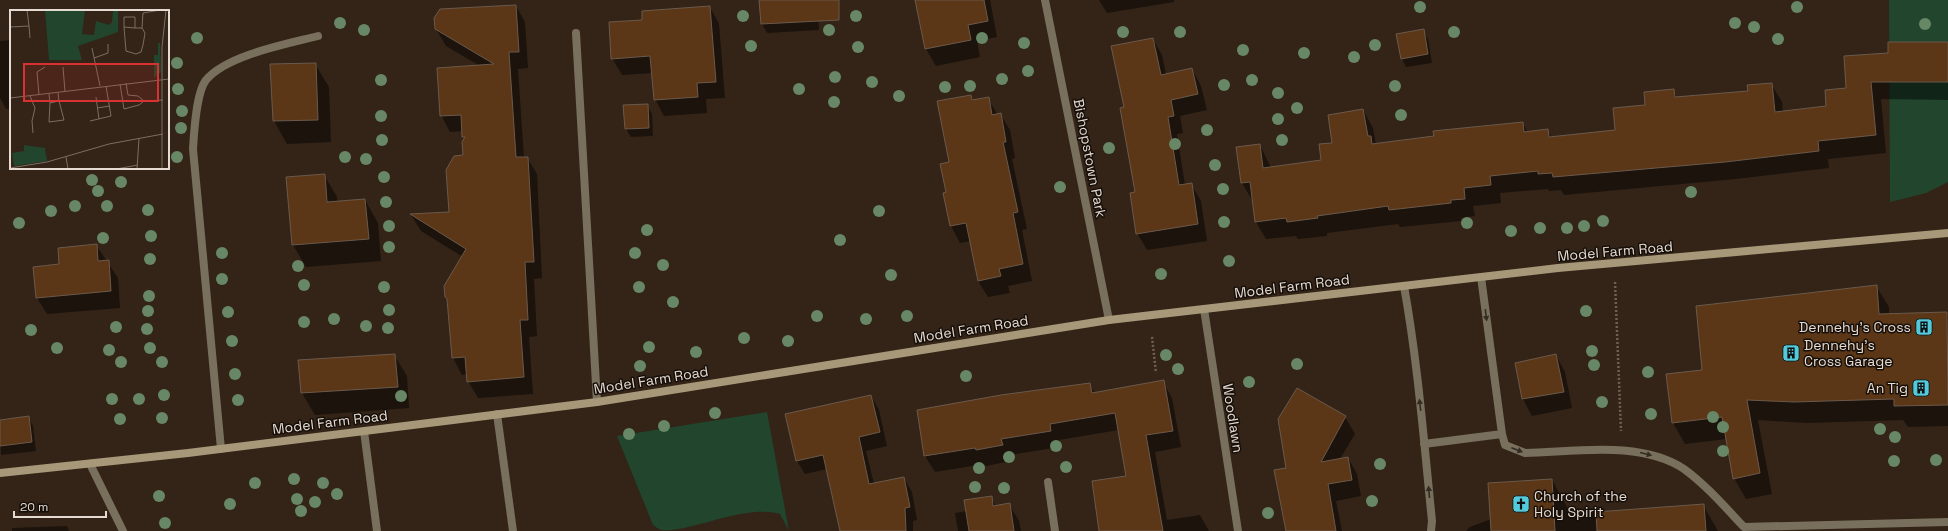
<svg xmlns="http://www.w3.org/2000/svg" width="1948" height="531" viewBox="0 0 1948 531" font-family="'Space Grotesk',sans-serif">
  <rect width="100%" height="100%" fill="#332417"/>
  <!-- green -->
  <path fill="#21452d" d="M 1889,0 L 1948,0 L 1948,182 L 1926,193 L 1890,202 Z
    M 767,412 L 789,531 L 780,514 C 754,506 715,521 688,527 C 680,529 669,531 661,530 C 658,529 655,526 653,525 L 617,436 Z"/>
  <!-- shadow -->
  <path fill="#0007" d="M 760,0 L 817,0 L 819,30 L 767,33 L 762,24 Z
    M 916,0 L 990,0 L 997,37 L 977,41 L 980,57 L 936,66 L 926,49 Z
    M 1099,0 L 1174,0 L 1174,2 L 1107,13 Z
    M 516,6 L 525,22 L 528,68 L 518,69 L 524,158 L 527,158 L 537,174 L 542,278 L 534,279 L 537,336 L 529,337 L 533,394 L 478,398 L 468,381 L 468,374 L 462,375 L 453,358 L 449,302 L 463,257 L 421,231 L 411,215 L 450,213 L 464,156 L 465,140 L 463,131 L 450,132 L 441,115 L 480,66 L 446,46 L 436,29 Z
    M 710,7 L 719,24 L 725,98 L 706,99 L 707,113 L 664,116 L 655,99 L 653,73 L 622,75 L 612,58 Z
    M 1423,30 L 1428,39 L 1432,63 L 1406,67 L 1402,59 Z
    M 1153,39 L 1162,55 L 1166,74 L 1192,69 L 1201,86 L 1207,110 L 1180,116 L 1183,133 L 1177,134 L 1185,185 L 1191,184 L 1201,201 L 1207,241 L 1147,250 L 1137,233 L 1136,193 L 1125,108 Z
    M 11,40 L 11,109 L 6,109 L 0,98 L 0,41 Z
    M 1948,43 L 1948,100 L 1881,99 L 1886,153 L 1828,159 L 1829,168 L 1736,179 L 1564,195 L 1561,190 L 1549,191 L 1548,189 L 1500,193 L 1501,203 L 1473,206 L 1475,216 L 1461,218 L 1461,221 L 1400,227 L 1398,224 L 1327,233 L 1327,236 L 1298,239 L 1296,236 L 1266,239 L 1256,222 L 1252,200 L 1242,183 L 1260,145 L 1271,168 L 1322,161 L 1333,144 L 1363,110 L 1373,128 L 1376,145 L 1523,123 L 1528,133 L 1548,131 L 1552,138 L 1616,131 L 1646,105 L 1673,90 L 1678,98 L 1749,92 L 1771,84 L 1782,102 L 1783,112 L 1827,107 L 1890,54 Z
    M 315,64 L 329,87 L 331,142 L 287,144 L 274,121 L 271,65 Z
    M 971,96 L 974,101 L 988,98 L 997,114 L 1000,114 L 1010,130 L 1015,158 L 1012,159 L 1027,229 L 1022,230 L 1032,281 L 1008,286 L 1010,293 L 988,297 L 978,281 L 971,241 L 960,243 L 951,226 L 944,193 L 947,193 L 950,163 Z
    M 647,105 L 652,114 L 653,136 L 631,137 L 626,129 Z
    M 324,175 L 337,197 L 338,203 L 365,200 L 378,223 L 381,261 L 306,267 L 293,245 Z
    M 96,245 L 118,278 L 120,308 L 47,314 L 37,298 L 60,265 Z
    M 1876,286 L 1889,307 L 1889,314 L 1946,313 L 1948,316 L 1948,426 L 1908,427 L 1903,420 L 1806,423 L 1758,420 L 1772,494 L 1746,499 L 1734,478 L 1727,439 L 1685,444 L 1673,423 L 1703,370 Z
    M 394,355 L 407,376 L 409,408 L 315,415 L 302,393 L 300,361 Z
    M 1556,355 L 1565,372 L 1572,408 L 1532,416 L 1523,399 L 1516,363 Z
    M 1163,382 L 1172,398 L 1181,447 L 1155,452 L 1167,520 L 1200,515 L 1209,531 L 1106,531 L 1127,476 L 1119,430 L 1059,440 L 1060,447 L 1010,455 L 1011,461 L 986,466 L 984,464 L 935,472 L 925,456 L 918,411 L 1089,384 L 1095,393 Z
    M 871,396 L 879,410 L 887,446 L 866,451 L 874,484 L 904,478 L 912,492 L 917,520 L 913,521 L 913,531 L 841,531 L 827,469 L 805,474 L 797,461 Z
    M 28,417 L 33,426 L 36,451 L 1,455 L 0,421 Z
    M 1345,417 L 1355,434 L 1340,459 L 1348,458 L 1357,474 L 1361,496 L 1336,501 L 1342,531 L 1287,531 L 1287,469 Z
    M 1552,480 L 1567,507 L 1568,515 L 1703,505 L 1718,531 L 1466,531 L 1470,527 L 1491,519 Z
    M 991,497 L 996,506 L 1009,504 L 1019,521 L 1021,531 L 958,531 L 955,513 L 967,511 Z
    M 67,526 L 69,531 L 12,531 L 12,528 Z"/>
  <!-- building -->
  <path fill="#5b3717" stroke="#6b594b" d="M 759,0 L 839,0 L 839,20 L 761,24 Z
    M 915,0 L 984,0 L 988,21 L 968,25 L 971,40 L 925,49 Z
    M 516,5 L 519,52 L 509,52 L 516,157 L 528,157 L 534,262 L 525,262 L 528,320 L 520,320 L 524,377 L 467,382 L 465,357 L 452,358 L 447,299 L 445,297 L 444,286 L 466,249 L 410,214 L 449,212 L 446,170 L 454,156 L 463,155 L 462,142 L 465,137 L 462,137 L 461,115 L 440,116 L 437,68 L 494,64 L 435,29 L 434,18 L 440,9 Z
    M 710,6 L 716,82 L 697,83 L 698,97 L 654,100 L 650,56 L 611,59 L 609,22 L 642,20 L 642,11 Z
    M 1424,29 L 1428,54 L 1401,59 L 1396,34 Z
    M 1153,38 L 1161,75 L 1192,68 L 1198,94 L 1171,100 L 1174,116 L 1168,117 L 1179,185 L 1192,183 L 1198,224 L 1136,234 L 1130,193 L 1135,192 L 1120,108 L 1124,107 L 1111,46 Z
    M 1888,42 L 1948,42 L 1948,82 L 1871,82 L 1876,135 L 1818,141 L 1819,151 L 1725,162 L 1553,177 L 1552,173 L 1538,174 L 1538,171 L 1490,176 L 1491,185 L 1464,188 L 1465,199 L 1451,200 L 1451,203 L 1389,210 L 1388,206 L 1317,216 L 1318,218 L 1287,222 L 1286,218 L 1255,222 L 1250,182 L 1241,183 L 1236,147 L 1260,144 L 1263,168 L 1321,160 L 1319,144 L 1332,143 L 1328,115 L 1363,109 L 1368,136 L 1371,136 L 1372,144 L 1434,136 L 1433,131 L 1523,122 L 1524,132 L 1548,129 L 1549,137 L 1615,130 L 1613,108 L 1645,105 L 1644,92 L 1674,89 L 1675,97 L 1748,91 L 1747,85 L 1772,83 L 1775,112 L 1826,106 L 1825,90 L 1846,88 L 1844,56 L 1888,53 Z
    M 316,63 L 318,120 L 273,121 L 270,64 Z
    M 971,95 L 972,100 L 989,97 L 992,115 L 1001,113 L 1006,142 L 1003,142 L 1018,212 L 1013,213 L 1023,264 L 999,269 L 1001,276 L 978,281 L 966,223 L 950,226 L 943,193 L 946,192 L 940,164 L 949,162 L 937,101 Z
    M 648,104 L 649,128 L 625,129 L 623,105 Z
    M 325,174 L 327,202 L 365,199 L 369,239 L 292,245 L 286,177 Z
    M 97,244 L 98,261 L 109,260 L 111,291 L 36,298 L 33,267 L 59,264 L 58,248 Z
    M 1877,285 L 1879,314 L 1947,312 L 1948,405 L 1894,406 L 1894,399 L 1794,402 L 1747,400 L 1760,473 L 1733,479 L 1722,417 L 1672,423 L 1666,374 L 1702,370 L 1696,306 Z
    M 395,354 L 398,387 L 301,393 L 298,360 Z
    M 1556,354 L 1564,392 L 1522,399 L 1515,363 Z
    M 1164,380 L 1173,431 L 1146,435 L 1163,531 L 1099,531 L 1092,481 L 1126,476 L 1115,413 L 1050,424 L 1051,431 L 1001,439 L 1003,445 L 976,450 L 975,448 L 924,456 L 917,410 L 1001,395 L 1090,383 L 1092,393 Z
    M 1297,388 L 1346,416 L 1321,462 L 1348,457 L 1352,480 L 1328,484 L 1336,531 L 1286,531 L 1274,470 L 1286,468 L 1278,419 Z
    M 871,395 L 880,432 L 859,437 L 869,484 L 904,477 L 910,507 L 905,508 L 906,531 L 840,531 L 823,455 L 796,461 L 785,414 Z
    M 29,416 L 32,442 L 0,446 L 0,420 Z
    M 1552,479 L 1555,531 L 1491,531 L 1488,483 Z
    M 992,496 L 993,506 L 1010,503 L 1014,531 L 969,531 L 964,500 Z
    M 1704,504 L 1706,531 L 1597,531 L 1596,512 Z"/>
  <g fill="none" stroke-linecap="round" stroke-linejoin="round">
    <!-- path -->
    <path stroke="#6e6055" stroke-width="2.5" stroke-dasharray="2 2" stroke-linecap="butt" d="M 1615,282 L 1621,431
      M 1152,337 L 1156,373"/>
    <!-- lane -->
    <path stroke="#786f5c" stroke-width="8" d="M 1481,277 L 1502,434 L 1505,445 L 1525,453 C 1575,452 1640,440 1684,469 C 1706,485 1725,507 1744,527 L 1948,522
      M 1404,286 C 1418,364 1424,443 1432,521 L 1431,531
      M 497,414 L 513,531
      M 364,431 L 377,531
      M 1424,444 L 1502,434
      M 221,449 L 193,149 C 194,133 196,93 206,80 C 227,55 287,44 318,36"/>
    <!-- street -->
    <path stroke="#786f5c" stroke-width="8" d="M 1045,0 L 1109,320
      M 576,33 L 597,402
      M 1204,309 L 1238,531
      M 90,464 L 123,531
      M 1048,482 L 1055,531"/>
    <!-- secondary -->
    <path stroke="#a69879" stroke-width="8" d="M 0,473 L 188,453 L 597,402 L 1109,320 L 1558,268 L 1948,233"/>
  </g>
  <!-- trees -->
  <g fill="#678766">
    <circle cx="1420" cy="7" r="6"/>
    <circle cx="1797" cy="7" r="6"/>
    <circle cx="743" cy="16" r="6"/>
    <circle cx="856" cy="16" r="6"/>
    <circle cx="340" cy="23" r="6"/>
    <circle cx="1735" cy="23" r="6"/>
    <circle cx="1925" cy="24" r="6"/>
    <circle cx="1754" cy="27" r="6"/>
    <circle cx="364" cy="30" r="6"/>
    <circle cx="829" cy="30" r="6"/>
    <circle cx="1123" cy="32" r="6"/>
    <circle cx="1180" cy="32" r="6"/>
    <circle cx="1454" cy="32" r="6"/>
    <circle cx="197" cy="38" r="6"/>
    <circle cx="982" cy="38" r="6"/>
    <circle cx="1778" cy="39" r="6"/>
    <circle cx="1024" cy="43" r="6"/>
    <circle cx="1375" cy="45" r="6"/>
    <circle cx="751" cy="46" r="6"/>
    <circle cx="858" cy="47" r="6"/>
    <circle cx="1243" cy="50" r="6"/>
    <circle cx="1304" cy="53" r="6"/>
    <circle cx="1354" cy="57" r="6"/>
    <circle cx="177" cy="63" r="6"/>
    <circle cx="1028" cy="71" r="6"/>
    <circle cx="835" cy="77" r="6"/>
    <circle cx="1002" cy="79" r="6"/>
    <circle cx="381" cy="80" r="6"/>
    <circle cx="1252" cy="80" r="6"/>
    <circle cx="872" cy="82" r="6"/>
    <circle cx="1224" cy="85" r="6"/>
    <circle cx="970" cy="86" r="6"/>
    <circle cx="1395" cy="86" r="6"/>
    <circle cx="945" cy="87" r="6"/>
    <circle cx="178" cy="89" r="6"/>
    <circle cx="799" cy="89" r="6"/>
    <circle cx="1278" cy="93" r="6"/>
    <circle cx="899" cy="96" r="6"/>
    <circle cx="834" cy="102" r="6"/>
    <circle cx="1297" cy="108" r="6"/>
    <circle cx="182" cy="111" r="6"/>
    <circle cx="1401" cy="115" r="6"/>
    <circle cx="381" cy="116" r="6"/>
    <circle cx="1278" cy="119" r="6"/>
    <circle cx="181" cy="128" r="6"/>
    <circle cx="1207" cy="130" r="6"/>
    <circle cx="382" cy="140" r="6"/>
    <circle cx="1282" cy="140" r="6"/>
    <circle cx="1175" cy="144" r="6"/>
    <circle cx="1109" cy="148" r="6"/>
    <circle cx="177" cy="157" r="6"/>
    <circle cx="345" cy="157" r="6"/>
    <circle cx="366" cy="159" r="6"/>
    <circle cx="1215" cy="165" r="6"/>
    <circle cx="384" cy="177" r="6"/>
    <circle cx="92" cy="180" r="6"/>
    <circle cx="121" cy="182" r="6"/>
    <circle cx="1060" cy="187" r="6"/>
    <circle cx="1223" cy="189" r="6"/>
    <circle cx="98" cy="191" r="6"/>
    <circle cx="1691" cy="192" r="6"/>
    <circle cx="386" cy="202" r="6"/>
    <circle cx="75" cy="206" r="6"/>
    <circle cx="107" cy="206" r="6"/>
    <circle cx="148" cy="210" r="6"/>
    <circle cx="51" cy="211" r="6"/>
    <circle cx="879" cy="211" r="6"/>
    <circle cx="1603" cy="221" r="6"/>
    <circle cx="1224" cy="222" r="6"/>
    <circle cx="19" cy="223" r="6"/>
    <circle cx="1467" cy="223" r="6"/>
    <circle cx="389" cy="226" r="6"/>
    <circle cx="1584" cy="226" r="6"/>
    <circle cx="1540" cy="228" r="6"/>
    <circle cx="1567" cy="228" r="6"/>
    <circle cx="647" cy="230" r="6"/>
    <circle cx="1511" cy="231" r="6"/>
    <circle cx="151" cy="236" r="6"/>
    <circle cx="103" cy="238" r="6"/>
    <circle cx="840" cy="240" r="6"/>
    <circle cx="389" cy="247" r="6"/>
    <circle cx="222" cy="253" r="6"/>
    <circle cx="635" cy="253" r="6"/>
    <circle cx="150" cy="259" r="6"/>
    <circle cx="1229" cy="261" r="6"/>
    <circle cx="663" cy="265" r="6"/>
    <circle cx="298" cy="266" r="6"/>
    <circle cx="1161" cy="274" r="6"/>
    <circle cx="891" cy="275" r="6"/>
    <circle cx="222" cy="279" r="6"/>
    <circle cx="304" cy="285" r="6"/>
    <circle cx="384" cy="287" r="6"/>
    <circle cx="639" cy="287" r="6"/>
    <circle cx="149" cy="296" r="6"/>
    <circle cx="673" cy="302" r="6"/>
    <circle cx="389" cy="310" r="6"/>
    <circle cx="148" cy="311" r="6"/>
    <circle cx="1586" cy="311" r="6"/>
    <circle cx="228" cy="312" r="6"/>
    <circle cx="817" cy="316" r="6"/>
    <circle cx="907" cy="316" r="6"/>
    <circle cx="334" cy="319" r="6"/>
    <circle cx="866" cy="319" r="6"/>
    <circle cx="304" cy="322" r="6"/>
    <circle cx="366" cy="326" r="6"/>
    <circle cx="116" cy="327" r="6"/>
    <circle cx="388" cy="328" r="6"/>
    <circle cx="147" cy="329" r="6"/>
    <circle cx="31" cy="330" r="6"/>
    <circle cx="744" cy="338" r="6"/>
    <circle cx="232" cy="341" r="6"/>
    <circle cx="788" cy="341" r="6"/>
    <circle cx="649" cy="347" r="6"/>
    <circle cx="57" cy="348" r="6"/>
    <circle cx="150" cy="348" r="6"/>
    <circle cx="109" cy="350" r="6"/>
    <circle cx="1592" cy="351" r="6"/>
    <circle cx="696" cy="352" r="6"/>
    <circle cx="1166" cy="355" r="6"/>
    <circle cx="121" cy="362" r="6"/>
    <circle cx="162" cy="362" r="6"/>
    <circle cx="1297" cy="364" r="6"/>
    <circle cx="1594" cy="365" r="6"/>
    <circle cx="640" cy="366" r="6"/>
    <circle cx="1178" cy="369" r="6"/>
    <circle cx="1648" cy="372" r="6"/>
    <circle cx="235" cy="374" r="6"/>
    <circle cx="966" cy="376" r="6"/>
    <circle cx="1249" cy="382" r="6"/>
    <circle cx="164" cy="395" r="6"/>
    <circle cx="401" cy="396" r="6"/>
    <circle cx="112" cy="399" r="6"/>
    <circle cx="139" cy="399" r="6"/>
    <circle cx="238" cy="400" r="6"/>
    <circle cx="1602" cy="402" r="6"/>
    <circle cx="715" cy="413" r="6"/>
    <circle cx="1651" cy="414" r="6"/>
    <circle cx="1713" cy="417" r="6"/>
    <circle cx="162" cy="418" r="6"/>
    <circle cx="120" cy="419" r="6"/>
    <circle cx="664" cy="426" r="6"/>
    <circle cx="1723" cy="427" r="6"/>
    <circle cx="1880" cy="429" r="6"/>
    <circle cx="629" cy="434" r="6"/>
    <circle cx="1895" cy="437" r="6"/>
    <circle cx="1056" cy="446" r="6"/>
    <circle cx="1723" cy="451" r="6"/>
    <circle cx="1009" cy="457" r="6"/>
    <circle cx="1936" cy="460" r="6"/>
    <circle cx="1894" cy="461" r="6"/>
    <circle cx="1380" cy="464" r="6"/>
    <circle cx="1066" cy="467" r="6"/>
    <circle cx="979" cy="468" r="6"/>
    <circle cx="294" cy="479" r="6"/>
    <circle cx="255" cy="483" r="6"/>
    <circle cx="323" cy="483" r="6"/>
    <circle cx="975" cy="487" r="6"/>
    <circle cx="1004" cy="488" r="6"/>
    <circle cx="337" cy="494" r="6"/>
    <circle cx="159" cy="496" r="6"/>
    <circle cx="297" cy="499" r="6"/>
    <circle cx="1372" cy="501" r="6"/>
    <circle cx="315" cy="502" r="6"/>
    <circle cx="230" cy="504" r="6"/>
    <circle cx="301" cy="511" r="6"/>
    <circle cx="1268" cy="513" r="6"/>
    <circle cx="165" cy="523" r="6"/>
  </g>
  <!-- one-way arrows -->
  <defs><path id="oneway-solid" d="M-6-.8H1V-3.2L6.5 0L1 3.2V.8H-6Z"/></defs>
  <g fill="#332c22">
    <use href="#oneway-solid" transform="translate(1486 315) rotate(83)"/>
    <use href="#oneway-solid" transform="translate(1420 405) rotate(-97)"/>
    <use href="#oneway-solid" transform="translate(1517 450) rotate(21)"/>
    <use href="#oneway-solid" transform="translate(1646 454) rotate(14)"/>
    <use href="#oneway-solid" transform="translate(1429 492) rotate(-95)"/>
  </g>
  <!-- icons -->
  <defs>
    <symbol id="building-square" viewBox="-11 -11 22 22"><rect x="-9" y="-9" width="18" height="18" rx="4" fill="#53cadc" stroke="#160f09"/><path d="M-4-6H4V6H1V3H-1V6H-4ZM-2.5-4.3h1.7v1.8h-1.7ZM.8-4.3h1.7v1.8H.8ZM-2.5-1h1.7V.8h-1.7ZM.8-1h1.7V.8H.8Z" fill="#111"/></symbol>
    <symbol id="church-square" viewBox="-11 -11 22 22"><rect x="-9" y="-9" width="18" height="18" rx="4" fill="#53cadc" stroke="#160f09"/><path d="M-1.2-6h2.4v3.5h3.3v2.4h-3.3V6h-2.4V-.1h-3.3v-2.4h3.3Z" fill="#111"/></symbol>
  </defs>
  <g fill-rule="evenodd">
    <use href="#building-square" x="1914" y="317" width="20" height="20"/>
    <use href="#building-square" x="1781" y="343" width="20" height="20"/>
    <use href="#building-square" x="1911" y="378" width="20" height="20"/>
    <use href="#church-square" x="1511" y="494" width="20" height="20"/>
  </g>
  <g text-anchor="middle" stroke-width="3" stroke-linejoin="round" paint-order="stroke">
    <!-- street labels -->
    <g font-size="14" fill="#e6dbd3" stroke="#160f09">
      <text transform="translate(1090 158) rotate(79)" y="5">Bishopstown Park</text>
      <text transform="translate(1615 251) rotate(-5)" y="5">Model Farm Road</text>
      <text transform="translate(1292 286) rotate(-7)" y="5">Model Farm Road</text>
      <text transform="translate(971 329) rotate(-9)" y="5">Model Farm Road</text>
      <text transform="translate(651 380) rotate(-9)" y="5">Model Farm Road</text>
      <text transform="translate(1233 418) rotate(81)" y="5">Woodlawn</text>
      <text transform="translate(330 422) rotate(-7)" y="5">Model Farm Road</text>
    </g>
    <!-- poi labels -->
    <g font-size="14" fill="#e6dbd3" stroke="#160f09" text-anchor="end">
      <text x="1911" y="332">Dennehy's Cross</text>
      <text x="1804" y="350" text-anchor="start">Dennehy's<tspan x="1804" dy="16">Cross Garage</tspan></text>
      <text x="1908" y="393">An Tig</text>
      <text x="1534" y="501" text-anchor="start">Church of the<tspan x="1534" dy="16">Holy Spirit</tspan></text>
    </g>
  </g>
  <!-- overview -->
  <g transform="translate(10 10)">
    <rect width="159" height="159" fill="#332417"/>
    <path d="M 35,0 L 75,0 L 72,24 L 84,25 L 86,11 L 99,15 L 102,12 L 103,0 L 108,0 L 108,22 L 68,36 L 72,50 L 39,50 ZM 148,33 L 150,33 L 151,62 L 144,68 L 144,45 L 148,45 ZM 14,135 L 35,138 L 37,151 L 4,156 L 2,143 L 14,141 Z" fill="#21452d"/>
    <path fill="none" stroke="#7b6d62" stroke-width="1" d="M 19,16 L 20,28M 0,17 L 19,16 L 17,0M 114,17 L 116,41 L 126,44 L 131,42 L 133,35 L 135,23 L 132,18M 125,18 L 125,7 L 114,7 L 114,17 L 125,18 L 132,18 L 133,3 L 150,0M 82,38 L 90,76M 84,48 L 98,43 L 98,34M 53,57 L 55,82M 116,73 L 118,85 L 128,86 L 134,91 L 153,90M 110,74 L 114,99 L 129,95 L 134,91M 39,84 L 40,93 L 49,91 L 48,83M 29,85 L 27,62 L 35,57M 20,86 L 25,98 L 22,111 L 23,123M 86,87 L 89,109M 0,88 L 159,69M 40,93 L 39,112 L 54,110 L 49,91M 87,98 L 100,96M 80,111 L 101,106 L 96,76M 56,147 L 58,159M 0,158 L 37,152 L 99,134 L 153,124M 106,159 L 128,155M 127,159 L 129,128M 152,159 L 152,37 L 156,0"/>
    <path fill="#d73131" fill-opacity="0.15" stroke="#d73131" stroke-width="2" d="M 14,54 L 148,54 L 148,91 L 14,91 Z"/>
    <rect width="159" height="159" fill="none" stroke="#e6dbd3" stroke-width="2"/>
  </g>
  <!-- scale -->
  <path d="M14 511v6h92v-6" fill="none" stroke="#e6dbd3" stroke-width="2"/>
  <text x="20" y="511" font-size="12" fill="#e6dbd3" stroke="#160f09" stroke-width="3" paint-order="stroke">20 m</text>
</svg>
